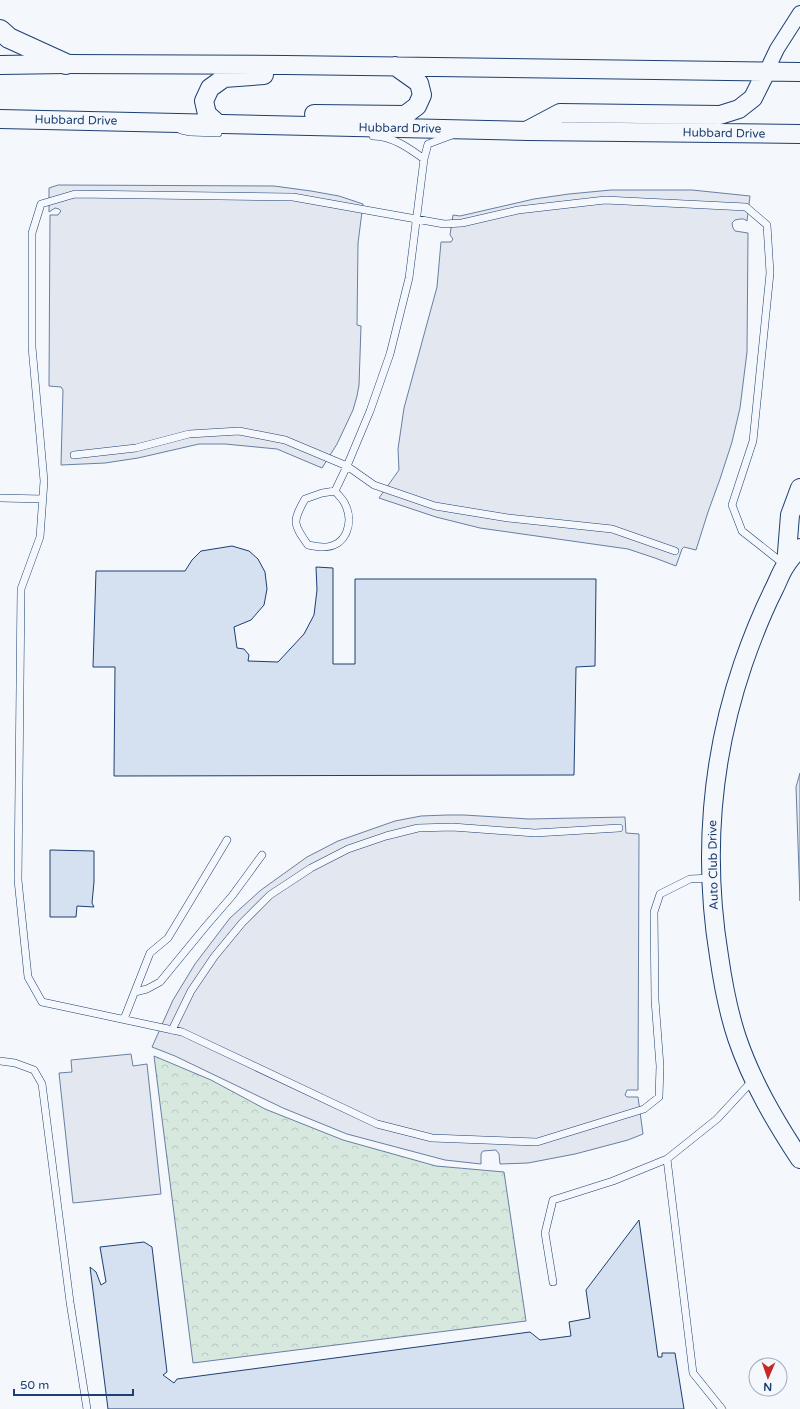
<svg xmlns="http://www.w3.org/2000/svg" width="800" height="1409" viewBox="0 0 800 1409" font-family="'Varela Round',sans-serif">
  <defs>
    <pattern id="forest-crowns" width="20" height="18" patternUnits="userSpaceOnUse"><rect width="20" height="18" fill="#d7e8df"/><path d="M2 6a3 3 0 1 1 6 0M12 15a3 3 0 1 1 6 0" fill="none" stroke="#b8c8c3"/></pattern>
  </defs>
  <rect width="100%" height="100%" fill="#f4f7fb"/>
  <!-- forest -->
  <path fill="url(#forest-crowns)" stroke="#687fa3" d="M 154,1056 L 211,1080 L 265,1109 L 343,1140 L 436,1166 L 504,1172 L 526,1321 L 193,1363 Z"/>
  <!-- parking -->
  <path fill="#e3e8f0" stroke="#687fa3" d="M 58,185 L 274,186 L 311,191 L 339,196 L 363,204 L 358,243 L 357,325 L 361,326 L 359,385 L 357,396 L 353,410 L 337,444 L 322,468 L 277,449 L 225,444 L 199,444 L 138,458 L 105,463 L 61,465 L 63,390 L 61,387 L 49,386 L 50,215 L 58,215 L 61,211 L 59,209 L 55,208 L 49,212 L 49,188 Z
    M 611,190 L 692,190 L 750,196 L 747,221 L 744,219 L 740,219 L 735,220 L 732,223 L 733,228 L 735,231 L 748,233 L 747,352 L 740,408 L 732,442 L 720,479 L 708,512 L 696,550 L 684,547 L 682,549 L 676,566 L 655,558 L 628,549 L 480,528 L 436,517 L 379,498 L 399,470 L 398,449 L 404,408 L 437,287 L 441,242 L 451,242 L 453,239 L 450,235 L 453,215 L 460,216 L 534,199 L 569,194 Z
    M 800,773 L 800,901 L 796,787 Z
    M 447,815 L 464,815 L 529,819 L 625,817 L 626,833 L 639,834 L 638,1090 L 627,1090 L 625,1095 L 627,1097 L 638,1097 L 643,1134 L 628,1140 L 575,1154 L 528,1163 L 500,1164 L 499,1154 L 496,1150 L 483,1151 L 481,1154 L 481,1164 L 445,1160 L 347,1134 L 283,1108 L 175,1056 L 152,1047 L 173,1000 L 195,964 L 230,918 L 261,890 L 307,857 L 338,841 L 395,821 L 421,816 Z
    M 131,1054 L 133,1066 L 147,1064 L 161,1194 L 73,1203 L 59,1073 L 72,1072 L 71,1060 Z"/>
  <!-- building -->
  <path fill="#d5e0f0" stroke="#1d3f73" d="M 232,546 L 249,551 L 258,559 L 265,572 L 267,589 L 264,605 L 251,620 L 234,627 L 237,648 L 244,649 L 249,655 L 248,661 L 278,662 L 304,634 L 314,615 L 317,590 L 316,567 L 333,568 L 333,664 L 355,664 L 355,579 L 596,579 L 595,666 L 576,667 L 574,775 L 114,776 L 115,667 L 93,667 L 96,571 L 185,571 L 192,560 L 201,551 Z
    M 50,850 L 94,851 L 94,882 L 92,903 L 94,907 L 77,906 L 76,917 L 50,917 Z
    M 639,1220 L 658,1357 L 662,1357 L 662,1353 L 675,1353 L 684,1409 L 108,1409 L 90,1267 L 96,1272 L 101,1285 L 106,1282 L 100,1247 L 144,1242 L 152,1247 L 167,1372 L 163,1375 L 174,1383 L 177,1379 L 530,1332 L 540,1340 L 571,1336 L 569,1322 L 590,1318 L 586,1290 Z"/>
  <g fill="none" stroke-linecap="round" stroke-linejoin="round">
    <defs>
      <path id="service" d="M 181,130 L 190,132 L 218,133
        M 373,136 C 392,136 409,148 424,159
        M 74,455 L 136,448 L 189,434 L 239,431 L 285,440 L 347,466 L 370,411 L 390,354 L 409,278 L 424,159 L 428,144 L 452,135
        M 335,491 C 338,495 343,499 345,504 C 354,522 347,547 323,547 C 318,547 313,546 308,545 C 293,524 292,522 305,499 L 322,493 L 335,491 L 347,466 L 374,485 L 435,506 L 508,518 L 612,529 L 675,551
        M 0,498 L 43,499
        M 711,878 L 690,879 L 660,894 L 654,912 L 655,1000 L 660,1066 L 659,1097 L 644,1109 L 537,1142 L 432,1138 L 377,1124 L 182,1032 L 42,1002 L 28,977 L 18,880 L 21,589 L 40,537 L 44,481 L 32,347 L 32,233 L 41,204 L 75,194 L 293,197 L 444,224 L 462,223 L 518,210 L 605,200 L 746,207 L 767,225 L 770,273 L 753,441 L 732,505 L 742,531 L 785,565
        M 135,992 L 147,989 L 160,982 L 206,926 L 232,896 L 262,855
        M 124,1019 L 150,953 L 168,938 L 227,840
        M 172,1030 L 191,991 L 214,957 L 242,923 L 270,895 L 311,868 L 348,849 L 386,836 L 418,828 L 452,827 L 535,833 L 619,828
        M 0,1061 L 15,1063 L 34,1070 L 42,1084 L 70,1302 L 87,1409
        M 667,1159 L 693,1373 L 722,1409
        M 553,1282 L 545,1233 L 553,1200 L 613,1181 L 667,1159 L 717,1119 L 754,1079"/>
      <path id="minor" d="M 766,72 L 777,49 L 800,13"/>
      <path id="tertiary" d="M 0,65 L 66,64 L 286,65 L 800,72
        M 314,114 L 405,115 L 417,106 L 422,95 L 419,83 L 395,66
        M 0,119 L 528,131 L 800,134
        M 218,124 L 207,114 L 204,101 L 210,88 L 224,78 L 264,75
        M 528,130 L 560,113 L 720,115 L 739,109 L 753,98 L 766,72
        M 800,548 C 795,553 790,559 786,565 C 781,572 778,581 774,589 C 762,613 752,638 743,664 C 711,758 703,858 719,956 C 723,984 728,1011 737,1038 C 752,1082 775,1121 800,1159
        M 786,565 L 790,515 L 800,488"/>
      <path id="secondary" d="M 0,30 L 9,38 L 66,64"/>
    </defs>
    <!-- service casing -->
    <use href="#service" stroke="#1d3f73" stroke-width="8"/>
    <!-- minor casing -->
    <use href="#minor" stroke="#1d3f73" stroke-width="16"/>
    <!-- tertiary casing -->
    <use href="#tertiary" stroke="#1d3f73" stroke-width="20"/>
    <!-- secondary casing -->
    <use href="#secondary" stroke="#1d3f73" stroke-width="22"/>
    <!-- service -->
    <use href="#service" stroke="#f4f7fb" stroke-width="7"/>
    <!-- minor -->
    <use href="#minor" stroke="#f4f7fb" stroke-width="14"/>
    <!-- tertiary -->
    <use href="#tertiary" stroke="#f4f7fb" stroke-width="18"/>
    <!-- secondary -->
    <use href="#secondary" stroke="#f4f7fb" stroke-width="20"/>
  </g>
  <g text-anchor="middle" stroke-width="3" stroke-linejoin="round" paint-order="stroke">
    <!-- street labels -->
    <g font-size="12" fill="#1d3f73" stroke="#f4f7fb">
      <text transform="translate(76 120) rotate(1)" y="4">Hubbard Drive</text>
      <text transform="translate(400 128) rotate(1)" y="4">Hubbard Drive</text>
      <text transform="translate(724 133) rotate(1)" y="4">Hubbard Drive</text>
      <text transform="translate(713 865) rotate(-91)" y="4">Auto Club Drive</text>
    </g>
  </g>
  <!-- north arrow -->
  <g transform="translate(768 1377) rotate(182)"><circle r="19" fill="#f4f7fb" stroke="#9eadc5"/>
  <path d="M0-3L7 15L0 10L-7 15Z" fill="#c62828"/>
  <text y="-6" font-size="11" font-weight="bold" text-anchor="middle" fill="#1d3f73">N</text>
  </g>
  <!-- scale -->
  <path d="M14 1389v6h119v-6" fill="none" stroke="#1d3f73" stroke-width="2"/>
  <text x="20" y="1389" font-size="12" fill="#1d3f73" stroke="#f4f7fb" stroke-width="3" paint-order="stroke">50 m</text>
</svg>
